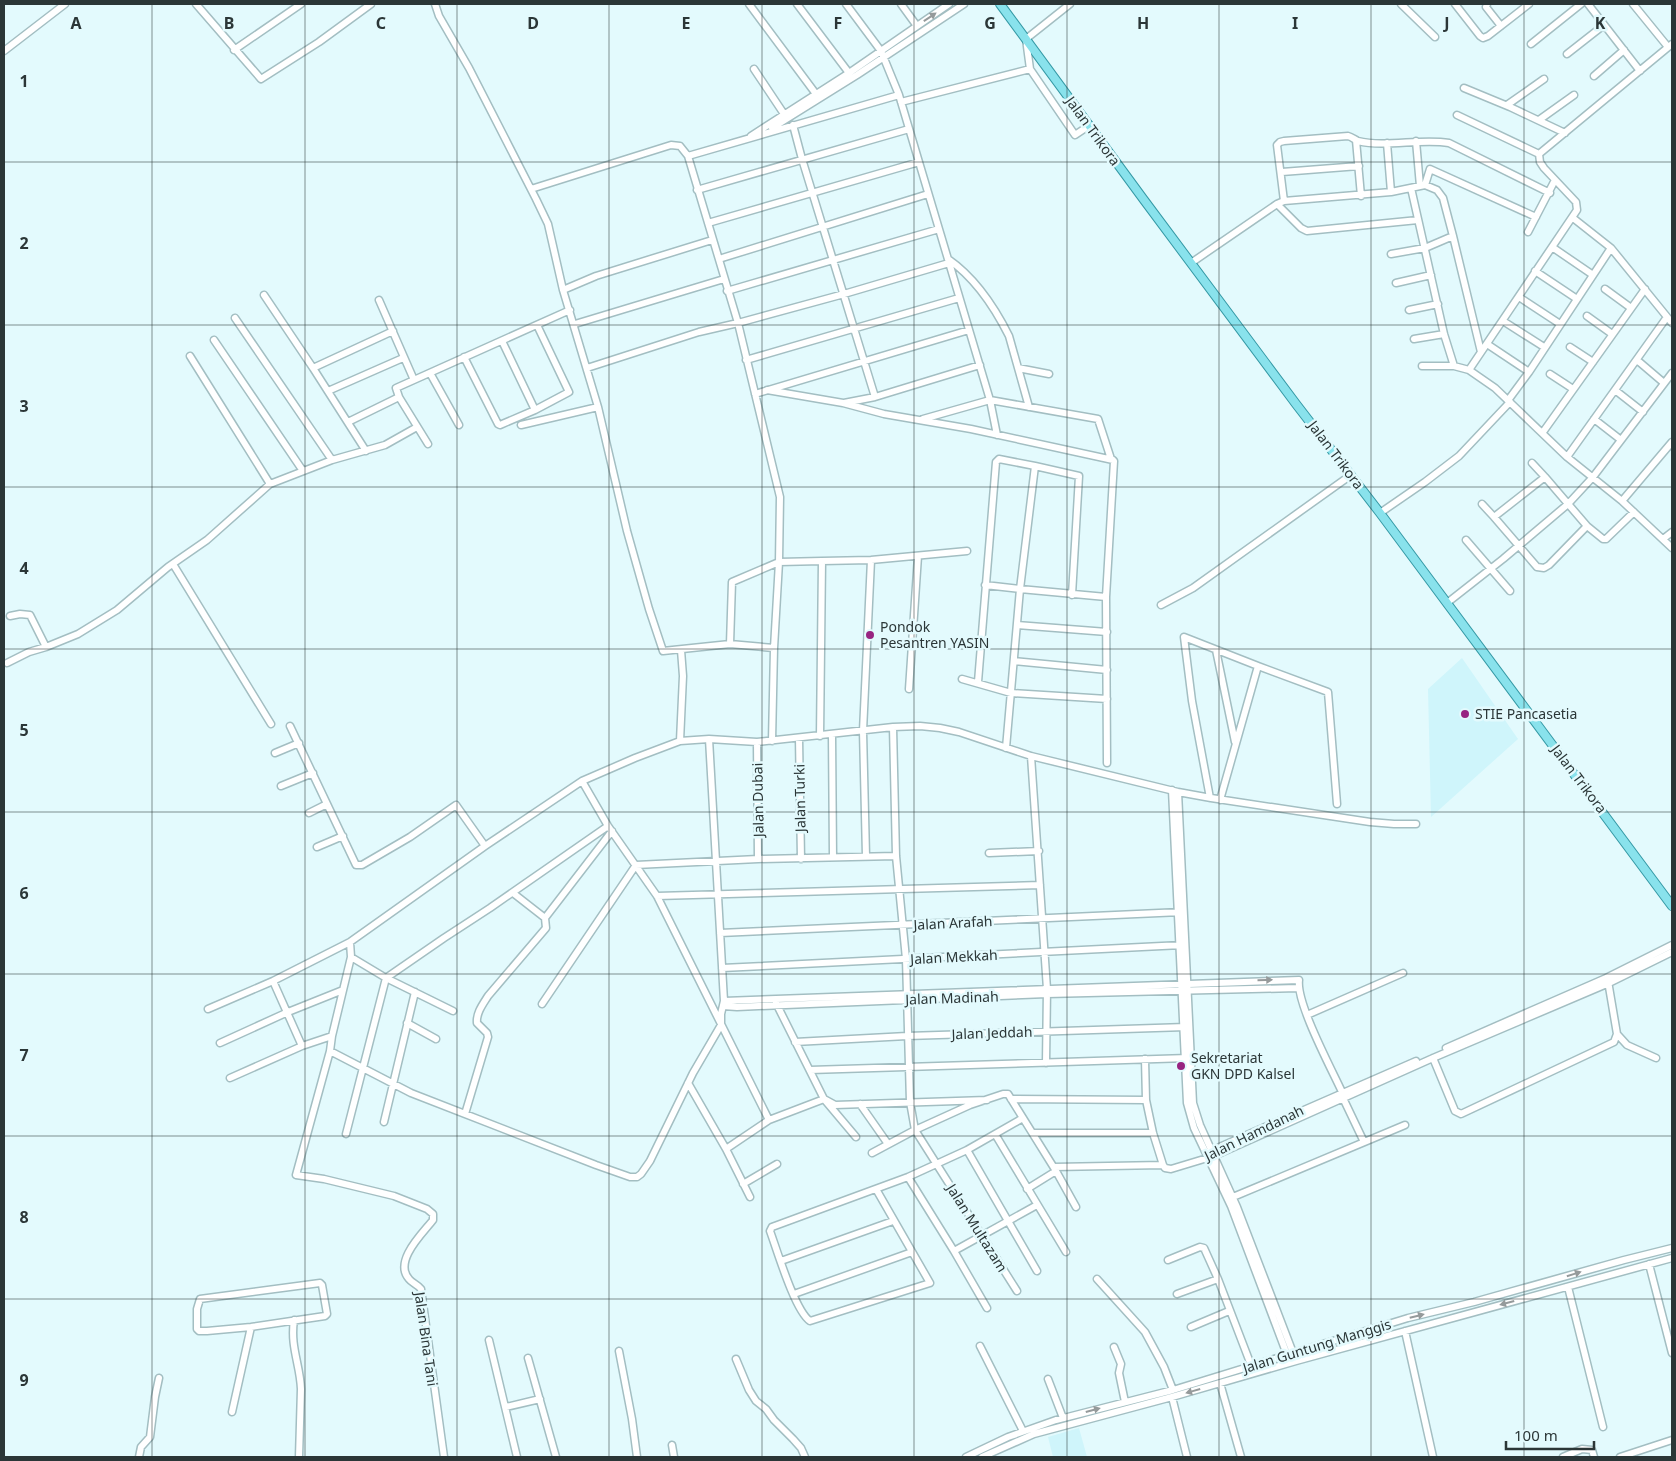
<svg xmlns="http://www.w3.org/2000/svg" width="1676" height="1461" viewBox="0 0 1676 1461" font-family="'Noto Sans',sans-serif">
  <rect width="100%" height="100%" fill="#e3fafd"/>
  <!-- built -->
  <path fill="#cff5fb" d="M 1462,658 L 1518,739 L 1431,817 L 1428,689 Z
    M 1079,1428 L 1087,1457 L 1053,1457 L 1048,1437 Z"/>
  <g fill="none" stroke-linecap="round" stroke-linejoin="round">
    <defs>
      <path id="minor" d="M 196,4 L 261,79 L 319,42 L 371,4
        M 435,4 L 439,16 L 469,68 L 536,199 L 548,224 L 563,290 L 598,407 L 627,531 L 649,609 L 663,651 L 730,644 L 774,648
        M 749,4 L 816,94
        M 797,4 L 849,73
        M 846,4 L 881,51 L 899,95 L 990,400 L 997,435
        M 901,4 L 917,26
        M 1401,4 L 1435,37
        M 1455,4 L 1480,36 L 1483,38 L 1488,36 L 1529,4
        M 1487,4 L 1486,7 L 1501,26
        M 1588,4 L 1640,71
        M 1633,4 L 1668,47
        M 1531,44 L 1581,4
        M 234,50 L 301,4
        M 4,51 L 65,4
        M 1567,54 L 1604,25
        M 754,69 L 784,114
        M 1030,69 L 1026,39 L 1070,4
        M 1594,76 L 1624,50
        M 1464,88 L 1510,107 L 1565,133
        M 901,102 L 1030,69 L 1075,135 L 1090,125
        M 1507,105 L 1544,79
        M 1457,115 L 1539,154
        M 1539,120 L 1574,95
        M 793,125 L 802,159 L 875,397
        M 772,128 L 857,75 L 964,4
        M 751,136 L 849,73 L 949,4
        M 1356,140 L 1361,196
        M 1416,141 L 1420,186
        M 1387,143 L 1391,192
        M 1282,172 L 1359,166
        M 1425,185 L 1430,169 L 1536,217
        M 1411,188 L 1444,334 L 1454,366
        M 531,189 L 671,145 L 680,146 L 688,156
        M 697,190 L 909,129
        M 1284,201 L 1391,192 L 1425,185 L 1437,190 L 1443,198 L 1453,236 L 1481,352
        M 1277,204 L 1301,228 L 1307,231 L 1418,220
        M 1573,218 L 1611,248 L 1672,323
        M 708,223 L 919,162
        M 1528,232 L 1555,180
        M 1552,247 L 1593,275
        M 1391,254 L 1425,248 L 1453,236
        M 719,259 L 928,194
        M 948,259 C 974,277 995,308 1009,336 L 1029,407
        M 1191,263 L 1277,204 L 1284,201 L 1277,145 L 1280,142 L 1284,141 L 1348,136 C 1352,137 1355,140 1358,141 C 1386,148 1420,138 1449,143 L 1550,193
        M 1535,271 L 1577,299
        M 1396,283 L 1431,275
        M 1605,289 L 1631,308
        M 563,290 L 596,276 L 712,240
        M 727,291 L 939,229
        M 264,295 L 313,368 L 366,451
        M 1519,297 L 1560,324
        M 379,300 L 414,380
        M 1409,310 L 1438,304
        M 1587,316 L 1612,334
        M 235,318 L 332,460
        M 1503,321 L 1544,347
        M 575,324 L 724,279
        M 1414,339 L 1444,334
        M 214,340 L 303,471
        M 502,341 L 535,410
        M 1487,344 L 1529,372
        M 1570,347 L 1593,362
        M 190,356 L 270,484
        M 464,357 L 498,424 L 500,425 L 535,410 L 569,392 L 537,325
        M 746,360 L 959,298
        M 1637,360 L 1664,383
        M 1422,366 L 1454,366 L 1469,370 L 1495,388 L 1567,457 L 1622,501 L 1672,548
        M 313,368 L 393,331
        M 587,368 L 699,332 L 738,323 L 844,294 L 949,263
        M 1018,368 L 1049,374
        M 1469,370 L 1577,210 L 1576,202 L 1544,168 L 1540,162 L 1539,154 L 1672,44
        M 430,373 L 459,425
        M 1550,374 L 1573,389
        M 767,390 L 843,403 L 884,414 L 971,429 L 1113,460 L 1114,461 L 1106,597 L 1107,763
        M 1615,390 L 1643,412
        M 328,391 L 403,358
        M 755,394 L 969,330
        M 1509,399 L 1529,372 L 1611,248
        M 844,403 L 875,397 L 980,365
        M 923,419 L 990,400 L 1098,419 L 1111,459
        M 1594,419 L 1621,440
        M 348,422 L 399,397
        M 521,425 L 598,407
        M 1543,432 L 1645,289
        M 428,444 L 399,397 L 396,388 L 570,310
        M 1567,457 L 1667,317
        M 1532,463 L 1545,477
        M 1545,477 L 1587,526 L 1549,565 L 1544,568 L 1537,567 L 1494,517 Z
        M 1622,501 L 1672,442
        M 1482,504 L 1494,517
        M 1380,513 L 1425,482 L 1459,456 L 1510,402
        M 1587,526 L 1603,539 L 1606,539 L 1634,512
        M 1663,539 L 1672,532
        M 1466,540 L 1510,591
        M 173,564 L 271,724
        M 985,585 L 1020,589 L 1035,466 L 1079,476 L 1072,595
        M 1447,603 L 1503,559 L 1568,504 L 1593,477 L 1672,373
        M 1161,605 L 1193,588 L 1351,475
        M 10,616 L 20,614 L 30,615 L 46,647
        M 1017,625 L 1107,632
        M 730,644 L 732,582 L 779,562 L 822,561
        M 681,650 L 683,676 L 680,741 L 709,739 L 757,742 L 893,727 L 920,726 L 940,728 L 959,732 L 1031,756 L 1178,792 L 1211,798 L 1370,822 L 1394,824 L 1416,824
        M 1216,650 L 1235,742
        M 1014,661 L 1107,670
        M 7,663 L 29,652 L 46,647 L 78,634 L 117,610 L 168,567 L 207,540 L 270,484 L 332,460 L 385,445 L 417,427
        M 1258,666 L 1328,692 L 1337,804
        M 962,679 L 1011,693 L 1107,699
        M 978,682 L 996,462 L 999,459 L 1035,466
        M 909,689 L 918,556
        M 290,726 L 356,865 L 362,865 L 410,837 L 456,805 L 485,846
        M 893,727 L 896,856 L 906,959 L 910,1102 L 915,1130 L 1017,1291
        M 832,735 L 833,857
        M 820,736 L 822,561 L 871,560 L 967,551
        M 799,738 L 801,859
        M 680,741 L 635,758 L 582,781 L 608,826 L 657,896 L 769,1120
        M 772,741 L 774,648 L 779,562 L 780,497 L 738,323 L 688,156 L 899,95
        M 757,742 L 758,859
        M 1006,748 L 1020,589 L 1106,597
        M 275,753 L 299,743
        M 1031,756 L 1047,989 L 1046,1063
        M 281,786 L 313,773
        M 1172,790 L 1187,1103 L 1194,1128 L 1231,1206 L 1289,1360
        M 1178,792 L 1193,1103 L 1200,1125 L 1237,1207 L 1295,1358
        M 1210,798 L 1192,701 L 1184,637 L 1258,666 L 1220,800
        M 309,813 L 327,804
        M 317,847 L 343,836
        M 989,853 L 1039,851
        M 866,856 L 863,731 L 871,560
        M 513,893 L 545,918
        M 657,896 L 1040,885
        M 720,933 L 1181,912
        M 350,942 L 351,957 L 386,978 L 444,938 L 490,908 L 608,826
        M 351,957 L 332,1036 L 330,1051 L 411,1093 L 596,1165 L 630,1177 L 637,1177 L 641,1174 L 650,1161 L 693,1073 L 721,1025 L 721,1014 L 724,1001 L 709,739
        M 722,968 L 1182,945
        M 273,981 L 302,1046 L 332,1036
        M 1608,981 L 1617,1034 L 1627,1045 L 1656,1058
        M 724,1001 L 1299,980 C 1296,1003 1331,1068 1342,1092 L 1343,1098 L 1364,1142
        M 776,1003 L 824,1099 L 835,1105 L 987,1100
        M 542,1004 L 636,865 L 758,859 L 896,856
        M 723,1006 L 737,1007 L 1047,994 L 1298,988
        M 208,1009 L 273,981 L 350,942 L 485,846 L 582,781
        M 1307,1015 L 1403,973
        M 407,1023 L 436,1039
        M 795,1042 L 907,1036 L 1186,1027
        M 220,1043 L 288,1012 L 343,990
        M 1446,1048 L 1606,978 L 1672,945
        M 330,1051 L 296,1175 L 324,1179 L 394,1196 L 427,1209 L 433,1214 L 433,1220 C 423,1233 393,1261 409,1279 C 412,1283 417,1284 421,1289 C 429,1345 436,1401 444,1457
        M 1433,1058 L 1455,1111 L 1461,1114 L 1614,1042 L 1617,1034
        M 1145,1059 L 1146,1100
        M 810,1070 L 1188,1058
        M 230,1078 L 302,1046
        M 688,1083 L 726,1149
        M 1011,1099 L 1146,1100 L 1153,1133 L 1163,1165 L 1165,1168 L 1171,1169 L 1214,1156 L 1433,1058 L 1609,983 L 1672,952
        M 860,1104 L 888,1144
        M 465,1114 L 488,1037 L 487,1033 L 477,1023 C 476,1013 483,1004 488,996 L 546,928 L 545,918 L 612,831
        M 384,1122 L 415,992
        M 1033,1133 L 1153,1133
        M 346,1134 L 386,978 L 453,1011
        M 995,1134 L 1066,1252
        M 967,1150 L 1037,1271
        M 1208,1152 L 1416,1061
        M 872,1153 L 915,1130 L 970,1105 L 1003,1094 L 1008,1094 L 1056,1171 L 1027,1189
        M 1054,1167 L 1163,1165
        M 1056,1171 L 1076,1207
        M 908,1177 L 954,1251 L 987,1308
        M 743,1184 L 777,1164
        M 876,1189 L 930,1283 L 810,1321 C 795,1311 777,1250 770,1231 L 772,1227 L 908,1177 L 967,1150 L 1023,1118
        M 750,1197 L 726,1149 L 769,1120 L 824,1099 L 856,1137
        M 1233,1197 L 1405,1125
        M 954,1251 L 1037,1205
        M 1168,1260 L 1200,1247 L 1204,1248 L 1218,1279 L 1251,1365
        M 781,1261 L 893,1221
        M 1649,1264 L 1672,1353
        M 1097,1279 L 1145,1332 L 1164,1367 L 1173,1390
        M 320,1283 L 322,1285 L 327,1314 L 325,1316 L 251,1327 L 207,1331 L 199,1331 L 197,1329 L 197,1309 L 200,1299 Z
        M 1568,1287 L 1603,1427
        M 794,1294 L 912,1252
        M 1177,1294 L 1218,1279
        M 294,1320 C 290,1347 300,1364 301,1389 L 299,1457
        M 1191,1327 L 1229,1311
        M 1405,1331 L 1433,1457
        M 489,1340 L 517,1457
        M 980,1346 L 1023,1431
        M 1114,1347 L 1121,1364 L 1119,1373 L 1125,1402
        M 619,1351 L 632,1419 L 637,1457
        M 528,1358 L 556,1457
        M 736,1359 L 749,1390 L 756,1401 L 766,1409 L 774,1420 L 793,1439 L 801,1448 L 805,1457
        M 1048,1379 L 1063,1418
        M 1220,1383 L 1241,1457
        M 1172,1397 L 1187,1457
        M 506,1407 L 540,1399
        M 232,1412 L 251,1327
        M 672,1445 L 674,1457
        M 139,1457 L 141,1447 L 150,1437 L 155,1397 L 159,1378
        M 966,1457 L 1008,1437 L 1056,1420 L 1173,1390 L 1408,1318 L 1474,1302 L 1624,1260 L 1672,1248
        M 982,1457 L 1034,1434 L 1172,1397 L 1296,1361 L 1672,1258
        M 1563,1457 L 1582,1449 L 1592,1450 L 1594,1457
        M 1620,1457 L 1672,1440"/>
      <path id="major" d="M 1000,4 L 1144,200 L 1296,404 L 1380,513 L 1672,906"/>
    </defs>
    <!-- minor casing -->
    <use href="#minor" stroke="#a3bec2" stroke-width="9"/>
    <!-- major casing -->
    <use href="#major" stroke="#3599a5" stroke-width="10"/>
    <!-- minor -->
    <use href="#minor" stroke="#fff" stroke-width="6"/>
    <!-- major -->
    <use href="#major" stroke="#89e2ec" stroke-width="8"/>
  </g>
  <!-- one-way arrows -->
  <defs><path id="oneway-solid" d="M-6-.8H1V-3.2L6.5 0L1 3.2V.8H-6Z" transform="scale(1.25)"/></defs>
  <g fill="#959a9b">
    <use href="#oneway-solid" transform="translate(930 17) rotate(-34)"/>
    <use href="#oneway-solid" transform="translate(1265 980) rotate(-2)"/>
    <use href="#oneway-solid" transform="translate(1574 1274) rotate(-17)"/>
    <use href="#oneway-solid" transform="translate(1507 1303) rotate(165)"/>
    <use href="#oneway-solid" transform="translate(1417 1316) rotate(-14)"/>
    <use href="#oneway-solid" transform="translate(1193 1391) rotate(164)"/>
    <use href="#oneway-solid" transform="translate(1093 1410) rotate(-15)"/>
  </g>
  <!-- grid -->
  <path fill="none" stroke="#2b3637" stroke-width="1" stroke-opacity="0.55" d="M 152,4 L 152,1457M 305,4 L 305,1457M 457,4 L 457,1457M 609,4 L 609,1457M 762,4 L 762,1457M 914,4 L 914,1457M 1067,4 L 1067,1457M 1219,4 L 1219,1457M 1371,4 L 1371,1457M 1524,4 L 1524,1457M 4,162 L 1672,162M 4,325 L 1672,325M 4,487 L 1672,487M 4,649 L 1672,649M 4,812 L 1672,812M 4,974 L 1672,974M 4,1136 L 1672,1136M 4,1299 L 1672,1299"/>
  <!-- markers -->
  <g fill="#982481" stroke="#e3fafd" stroke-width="2">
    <circle cx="870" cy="635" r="5"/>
    <circle cx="1465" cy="714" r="5"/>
    <circle cx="1181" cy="1066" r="5"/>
  </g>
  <g text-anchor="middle" stroke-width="5" stroke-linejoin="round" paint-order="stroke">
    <!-- street labels -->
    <g font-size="14" fill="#2b3637" stroke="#e3fafd">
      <text transform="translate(1093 131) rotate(54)" y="5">Jalan Trikora</text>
      <text transform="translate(1336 455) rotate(53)" y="5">Jalan Trikora</text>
      <text transform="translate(1579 779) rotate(53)" y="5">Jalan Trikora</text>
      <text transform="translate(800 798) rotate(-91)" y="5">Jalan Turki</text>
      <text transform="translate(758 800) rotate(-91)" y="5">Jalan Dubai</text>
      <text transform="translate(953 923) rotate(-3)" y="5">Jalan Arafah</text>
      <text transform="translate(954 957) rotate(-3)" y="5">Jalan Mekkah</text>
      <text transform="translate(952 998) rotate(-2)" y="5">Jalan Madinah</text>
      <text transform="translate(992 1033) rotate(-2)" y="5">Jalan Jeddah</text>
      <text transform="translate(1254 1133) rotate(-26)" y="5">Jalan Hamdanah</text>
      <text transform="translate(977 1228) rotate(58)" y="5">Jalan Multazam</text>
      <text transform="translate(426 1339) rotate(82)" y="5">Jalan Bina Tani</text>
      <text transform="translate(1317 1346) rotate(-17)" y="5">Jalan Guntung Manggis</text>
    </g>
    <!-- poi labels -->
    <g font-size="14" fill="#2b3637" stroke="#e3fafd" text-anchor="start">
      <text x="880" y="632">Pondok<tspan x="880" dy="16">Pesantren YASIN</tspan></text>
      <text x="1475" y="719">STIE Pancasetia</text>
      <text x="1191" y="1063">Sekretariat<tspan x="1191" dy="16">GKN DPD Kalsel</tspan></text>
    </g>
  </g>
  <g font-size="16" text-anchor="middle" font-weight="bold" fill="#2b3637" stroke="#e3fafd" stroke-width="5" stroke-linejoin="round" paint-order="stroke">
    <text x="76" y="29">A</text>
    <text x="229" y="29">B</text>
    <text x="381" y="29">C</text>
    <text x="533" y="29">D</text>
    <text x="686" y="29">E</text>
    <text x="838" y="29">F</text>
    <text x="990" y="29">G</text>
    <text x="1143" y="29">H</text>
    <text x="1295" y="29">I</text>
    <text x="1447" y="29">J</text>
    <text x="1600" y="29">K</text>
    <text x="24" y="87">1</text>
    <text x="24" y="249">2</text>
    <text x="24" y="412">3</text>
    <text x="24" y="574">4</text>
    <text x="24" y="736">5</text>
    <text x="24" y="899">6</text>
    <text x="24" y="1061">7</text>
    <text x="24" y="1223">8</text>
    <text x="24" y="1386">9</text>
  </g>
  <!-- border -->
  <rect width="1676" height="1461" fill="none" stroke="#2b3637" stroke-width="10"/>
  <!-- scale -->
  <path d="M1506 1441v8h88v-8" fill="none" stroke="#2b3637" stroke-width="2.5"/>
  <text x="1514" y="1441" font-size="15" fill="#2b3637" stroke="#e3fafd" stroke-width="4" paint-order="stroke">100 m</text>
</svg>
